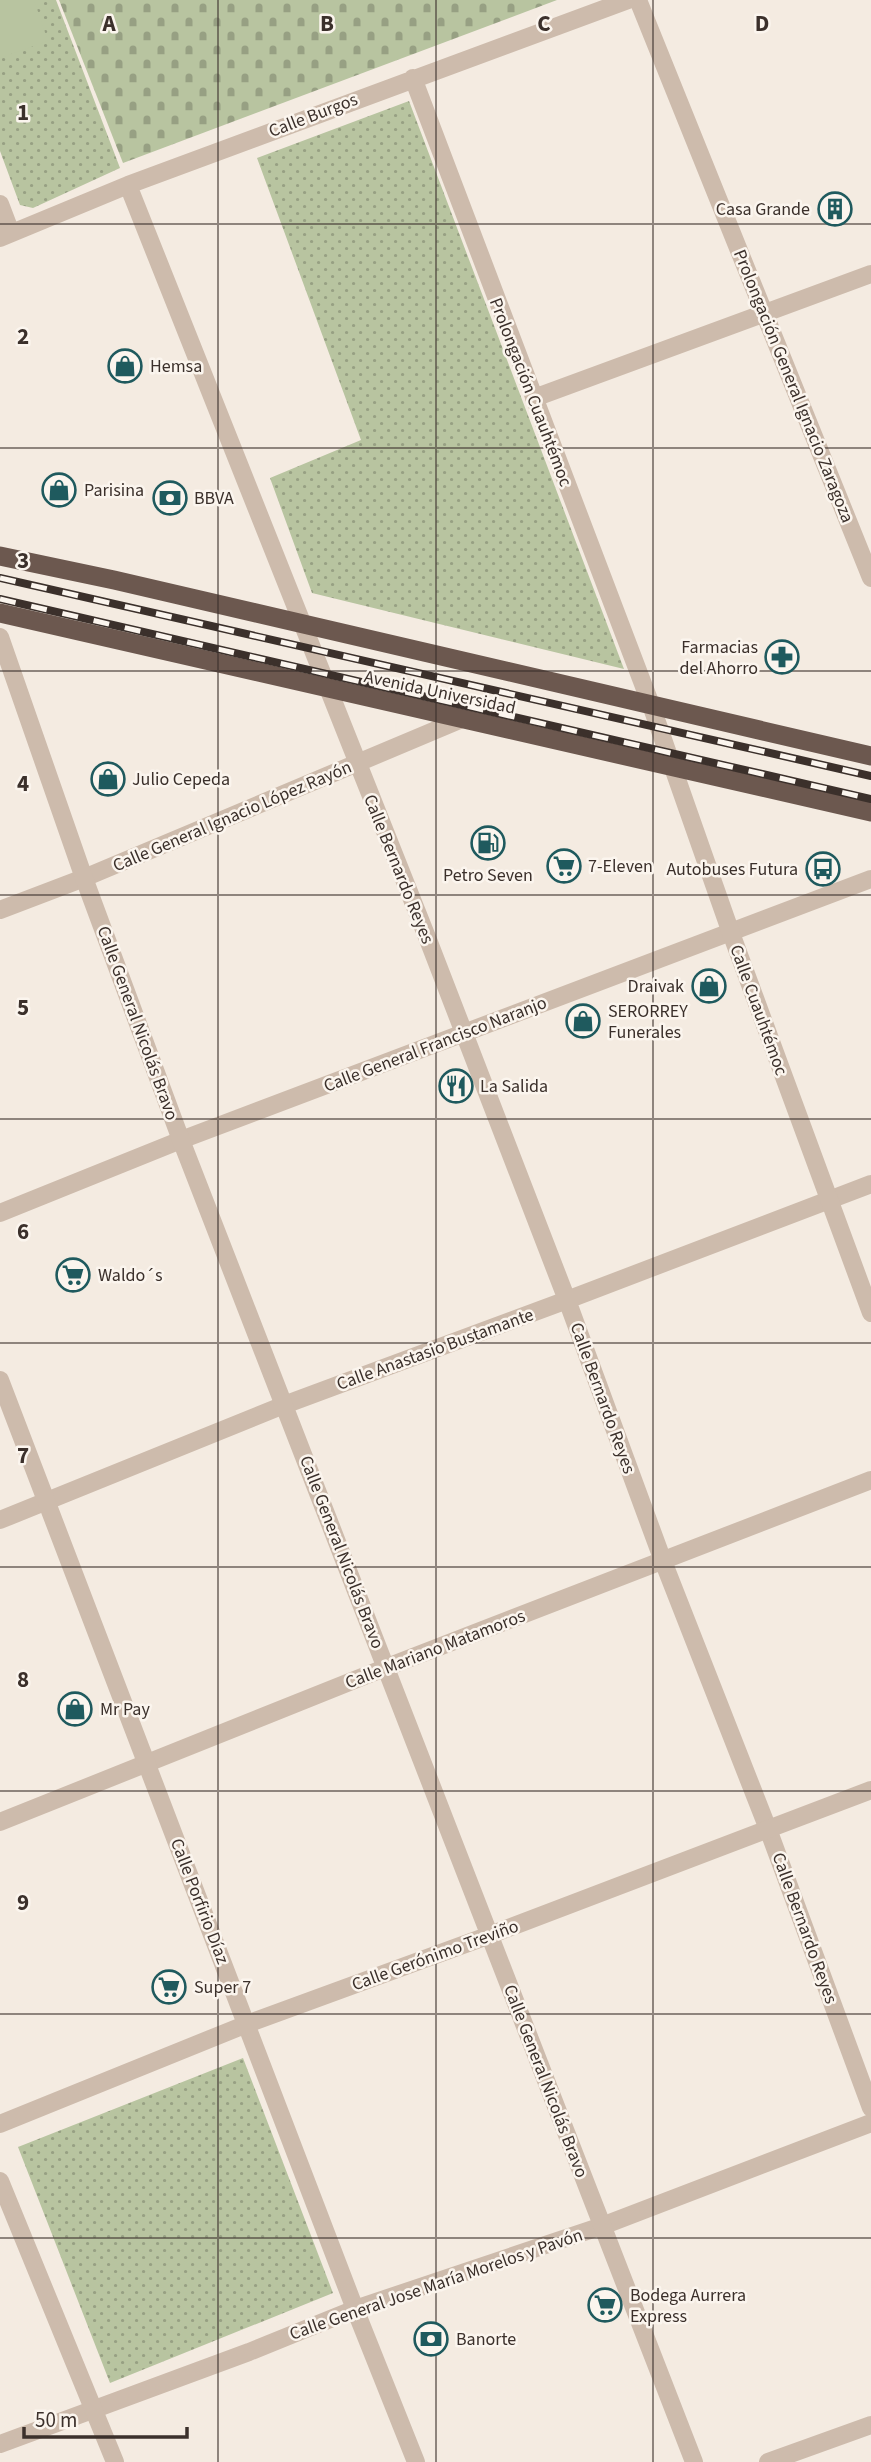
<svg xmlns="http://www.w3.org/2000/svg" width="871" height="2462" viewBox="0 0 871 2462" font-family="'Source Sans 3',sans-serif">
  <defs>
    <pattern id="grass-dots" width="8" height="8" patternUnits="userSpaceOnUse" patternTransform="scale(1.75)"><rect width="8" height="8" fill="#b8c4a0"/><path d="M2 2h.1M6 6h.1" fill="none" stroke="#97a083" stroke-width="1.8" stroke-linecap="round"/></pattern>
    <pattern id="cemetery-stones" width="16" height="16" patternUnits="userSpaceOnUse" patternTransform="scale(1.75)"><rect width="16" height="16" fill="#b8c4a0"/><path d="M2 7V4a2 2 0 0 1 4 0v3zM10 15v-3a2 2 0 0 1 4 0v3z" fill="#97a083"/></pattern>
  </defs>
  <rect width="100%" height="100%" fill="#f4ebe1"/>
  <!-- grass -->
  <path fill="url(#grass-dots)" d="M 0,0 L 56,0 L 120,168 L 33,208 L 20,205 L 0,151 Z
    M 409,101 L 624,669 L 312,593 L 270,478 L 361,440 L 257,158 Z
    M 243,2058 L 333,2293 L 110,2383 L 18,2147 Z"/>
  <!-- cemetery -->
  <path fill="url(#cemetery-stones)" d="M 59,0 L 557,0 L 123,163 Z"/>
  <!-- garden -->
  <path fill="#b8c4a0" d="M 0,0 L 34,0 L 48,41 L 0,58 Z"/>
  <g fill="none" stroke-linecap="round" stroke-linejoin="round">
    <!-- minor -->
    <path stroke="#cdbbac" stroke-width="18" d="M 638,0 L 871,578
      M 413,78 L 651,705
      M 128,185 L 427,937 L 567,1300 L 663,1561 L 768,1829 L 871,2108
      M 0,204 L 11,233
      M 0,238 L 128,185 L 628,0
      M 534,398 L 871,274
      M 0,910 L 84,878 L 462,719
      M 0,1213 L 181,1140 L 871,879
      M 0,1520 L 284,1405 L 567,1300 L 871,1184
      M 0,1822 L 387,1667 L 871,1480
      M 0,2444 L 249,2352 L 355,2309 L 602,2226 L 871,2123
      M 768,2462 L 871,2425"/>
    <!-- tertiary -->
    <path stroke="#cdbbac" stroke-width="18" d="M 0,637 L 84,878 L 181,1140 L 694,2462
      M 651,705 L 731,933 L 871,1313
      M 0,1380 L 355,2309 L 416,2462
      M 0,2124 L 247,2024 L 490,1935 L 871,1790
      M 0,2181 L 115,2462"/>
    <!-- trunk -->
    <path stroke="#6c584f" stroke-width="19" d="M 0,556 L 114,580 L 871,756
      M 0,613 C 290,681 581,743 871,812"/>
    <defs>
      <path id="rail" d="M 0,578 L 871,776
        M 0,599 L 871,799"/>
    </defs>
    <!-- rail casing -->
    <use href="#rail" stroke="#3b302b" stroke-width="8"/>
    <!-- rail -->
    <use href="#rail" stroke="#fbf5ee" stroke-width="5" stroke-dasharray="16" stroke-linecap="butt"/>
  </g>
  <!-- grid -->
  <path fill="none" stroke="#3b302b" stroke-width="2" stroke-opacity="0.55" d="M 218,0 L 218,2462M 436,0 L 436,2462M 653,0 L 653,2462M 0,224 L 871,224M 0,448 L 871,448M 0,671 L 871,671M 0,895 L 871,895M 0,1119 L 871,1119M 0,1343 L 871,1343M 0,1567 L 871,1567M 0,1791 L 871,1791M 0,2014 L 871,2014M 0,2238 L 871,2238"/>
  <!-- icons -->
  <defs>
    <symbol id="building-ring" viewBox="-11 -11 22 22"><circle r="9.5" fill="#fbf5ee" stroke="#1f5a5e" stroke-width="1.5"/><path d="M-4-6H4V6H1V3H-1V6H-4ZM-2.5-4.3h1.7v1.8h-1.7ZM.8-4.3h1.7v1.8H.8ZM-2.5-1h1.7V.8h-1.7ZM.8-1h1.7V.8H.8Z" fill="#1f5a5e"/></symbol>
    <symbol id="shop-ring" viewBox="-11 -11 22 22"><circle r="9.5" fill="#fbf5ee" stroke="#1f5a5e" stroke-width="1.5"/><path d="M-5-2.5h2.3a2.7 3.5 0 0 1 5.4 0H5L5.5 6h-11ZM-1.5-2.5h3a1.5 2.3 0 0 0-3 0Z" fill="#1f5a5e"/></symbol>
    <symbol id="bank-ring" viewBox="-11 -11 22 22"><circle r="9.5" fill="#fbf5ee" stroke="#1f5a5e" stroke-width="1.5"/><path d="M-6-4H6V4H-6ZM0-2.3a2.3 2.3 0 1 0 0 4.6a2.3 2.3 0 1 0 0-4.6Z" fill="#1f5a5e"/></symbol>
    <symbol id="pharmacy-ring" viewBox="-11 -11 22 22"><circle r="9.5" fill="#fbf5ee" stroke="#1f5a5e" stroke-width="1.5"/><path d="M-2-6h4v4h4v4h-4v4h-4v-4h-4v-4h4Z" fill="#1f5a5e"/></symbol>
    <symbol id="fuel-ring" viewBox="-11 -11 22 22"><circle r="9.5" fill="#fbf5ee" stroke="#1f5a5e" stroke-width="1.5"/><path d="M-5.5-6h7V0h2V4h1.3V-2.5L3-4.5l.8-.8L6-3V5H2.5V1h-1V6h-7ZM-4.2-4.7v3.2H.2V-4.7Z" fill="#1f5a5e"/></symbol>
    <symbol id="supermarket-ring" viewBox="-11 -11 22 22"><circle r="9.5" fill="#fbf5ee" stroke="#1f5a5e" stroke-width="1.5"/><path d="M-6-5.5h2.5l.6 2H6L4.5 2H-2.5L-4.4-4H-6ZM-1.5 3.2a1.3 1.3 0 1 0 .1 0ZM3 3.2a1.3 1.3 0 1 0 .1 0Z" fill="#1f5a5e"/></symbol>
    <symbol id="bus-ring" viewBox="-11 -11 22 22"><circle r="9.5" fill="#fbf5ee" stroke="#1f5a5e" stroke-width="1.5"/><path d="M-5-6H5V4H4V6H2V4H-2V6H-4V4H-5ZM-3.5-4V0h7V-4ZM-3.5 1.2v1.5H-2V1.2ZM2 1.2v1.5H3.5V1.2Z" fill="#1f5a5e"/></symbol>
    <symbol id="restaurant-ring" viewBox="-11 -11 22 22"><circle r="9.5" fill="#fbf5ee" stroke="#1f5a5e" stroke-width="1.5"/><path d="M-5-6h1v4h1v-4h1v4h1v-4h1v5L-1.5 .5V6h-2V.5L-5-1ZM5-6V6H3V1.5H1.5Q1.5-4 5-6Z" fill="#1f5a5e"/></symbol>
  </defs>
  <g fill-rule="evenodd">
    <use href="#building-ring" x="816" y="190" width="38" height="38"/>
    <use href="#shop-ring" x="106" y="347" width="38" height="38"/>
    <use href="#shop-ring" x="40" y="471" width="38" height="38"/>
    <use href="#bank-ring" x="151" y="479" width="38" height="38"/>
    <use href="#pharmacy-ring" x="763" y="638" width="38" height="38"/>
    <use href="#shop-ring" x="89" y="760" width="38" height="38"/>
    <use href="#fuel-ring" x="469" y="824" width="38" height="38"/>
    <use href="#supermarket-ring" x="545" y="847" width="38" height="38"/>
    <use href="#bus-ring" x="804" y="850" width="38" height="38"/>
    <use href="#shop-ring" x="690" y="967" width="38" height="38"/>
    <use href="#shop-ring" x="564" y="1002" width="38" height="38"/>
    <use href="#restaurant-ring" x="437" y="1067" width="38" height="38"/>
    <use href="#supermarket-ring" x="54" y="1256" width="38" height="38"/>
    <use href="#shop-ring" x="56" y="1690" width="38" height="38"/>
    <use href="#supermarket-ring" x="150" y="1968" width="38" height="38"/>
    <use href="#supermarket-ring" x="586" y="2286" width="38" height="38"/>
    <use href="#bank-ring" x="412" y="2320" width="38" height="38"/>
  </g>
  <g text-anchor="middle" stroke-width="5" stroke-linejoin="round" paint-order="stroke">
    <!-- street labels -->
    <g font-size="18" fill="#3b302b" stroke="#fbf5ee">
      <text transform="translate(313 115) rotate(-21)" y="6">Calle Burgos</text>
      <text transform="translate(794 386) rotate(68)" y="6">Prolongación General Ignacio Zaragoza</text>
      <text transform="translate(531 392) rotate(69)" y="6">Prolongación Cuauhtémoc</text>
      <text transform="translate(440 692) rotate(12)" y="6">Avenida Universidad</text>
      <text transform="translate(232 816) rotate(-23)" y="6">Calle General Ignacio López Rayón</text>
      <text transform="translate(399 869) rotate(68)" y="6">Calle Bernardo Reyes</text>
      <text transform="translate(759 1010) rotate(70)" y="6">Calle Cuauhtémoc</text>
      <text transform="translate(138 1023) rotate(70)" y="6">Calle General Nicolás Bravo</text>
      <text transform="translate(435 1044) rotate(-21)" y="6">Calle General Francisco Naranjo</text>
      <text transform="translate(435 1349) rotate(-20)" y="6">Calle Anastasio Bustamante</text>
      <text transform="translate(603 1398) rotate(70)" y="6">Calle Bernardo Reyes</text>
      <text transform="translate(342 1552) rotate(69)" y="6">Calle General Nicolás Bravo</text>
      <text transform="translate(435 1649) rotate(-21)" y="6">Calle Mariano Matamoros</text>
      <text transform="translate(200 1901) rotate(69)" y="6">Calle Porfirio Díaz</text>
      <text transform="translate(805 1928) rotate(70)" y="6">Calle Bernardo Reyes</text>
      <text transform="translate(435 1955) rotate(-20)" y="6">Calle Gerónimo Treviño</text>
      <text transform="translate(546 2081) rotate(69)" y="6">Calle General Nicolás Bravo</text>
      <text transform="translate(436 2284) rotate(-19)" y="6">Calle General Jose María Morelos y Pavón</text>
    </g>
    <!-- poi labels -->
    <g font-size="18" fill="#3b302b" stroke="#fbf5ee" text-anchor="start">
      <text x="810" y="215" text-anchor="end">Casa Grande</text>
      <text x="150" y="372">Hemsa</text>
      <text x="84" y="496">Parisina</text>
      <text x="194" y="504">BBVA</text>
      <text x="758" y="653" text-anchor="end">Farmacias<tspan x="758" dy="21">del Ahorro</tspan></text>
      <text x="132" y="785">Julio Cepeda</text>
      <text x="588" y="872">7-Eleven</text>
      <text x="798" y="875" text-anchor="end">Autobuses Futura</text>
      <text x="488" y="881" text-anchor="middle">Petro Seven</text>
      <text x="684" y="992" text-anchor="end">Draivak</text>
      <text x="608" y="1017">SERORREY<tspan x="608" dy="21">Funerales</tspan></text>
      <text x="480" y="1092">La Salida</text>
      <text x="98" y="1281">Waldo´s</text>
      <text x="100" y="1715">Mr Pay</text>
      <text x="194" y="1993">Super 7</text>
      <text x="630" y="2301">Bodega Aurrera<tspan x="630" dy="21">Express</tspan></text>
      <text x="456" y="2345">Banorte</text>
    </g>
  </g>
  <g font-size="23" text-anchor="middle" font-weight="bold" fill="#3b302b" stroke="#fbf5ee" stroke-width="5" stroke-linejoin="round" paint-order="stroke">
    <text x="109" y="31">A</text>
    <text x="327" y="31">B</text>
    <text x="544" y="31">C</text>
    <text x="762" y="31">D</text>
    <text x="23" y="120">1</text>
    <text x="23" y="344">2</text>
    <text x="23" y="568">3</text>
    <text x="23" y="791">4</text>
    <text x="23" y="1015">5</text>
    <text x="23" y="1239">6</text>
    <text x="23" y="1463">7</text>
    <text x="23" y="1687">8</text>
    <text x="23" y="1910">9</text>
  </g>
  <!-- scale -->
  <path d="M24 2427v10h163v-10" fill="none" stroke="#3b302b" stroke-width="3.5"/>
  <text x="35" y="2427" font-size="21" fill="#3b302b" stroke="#fbf5ee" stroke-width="5" paint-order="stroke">50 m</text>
</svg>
